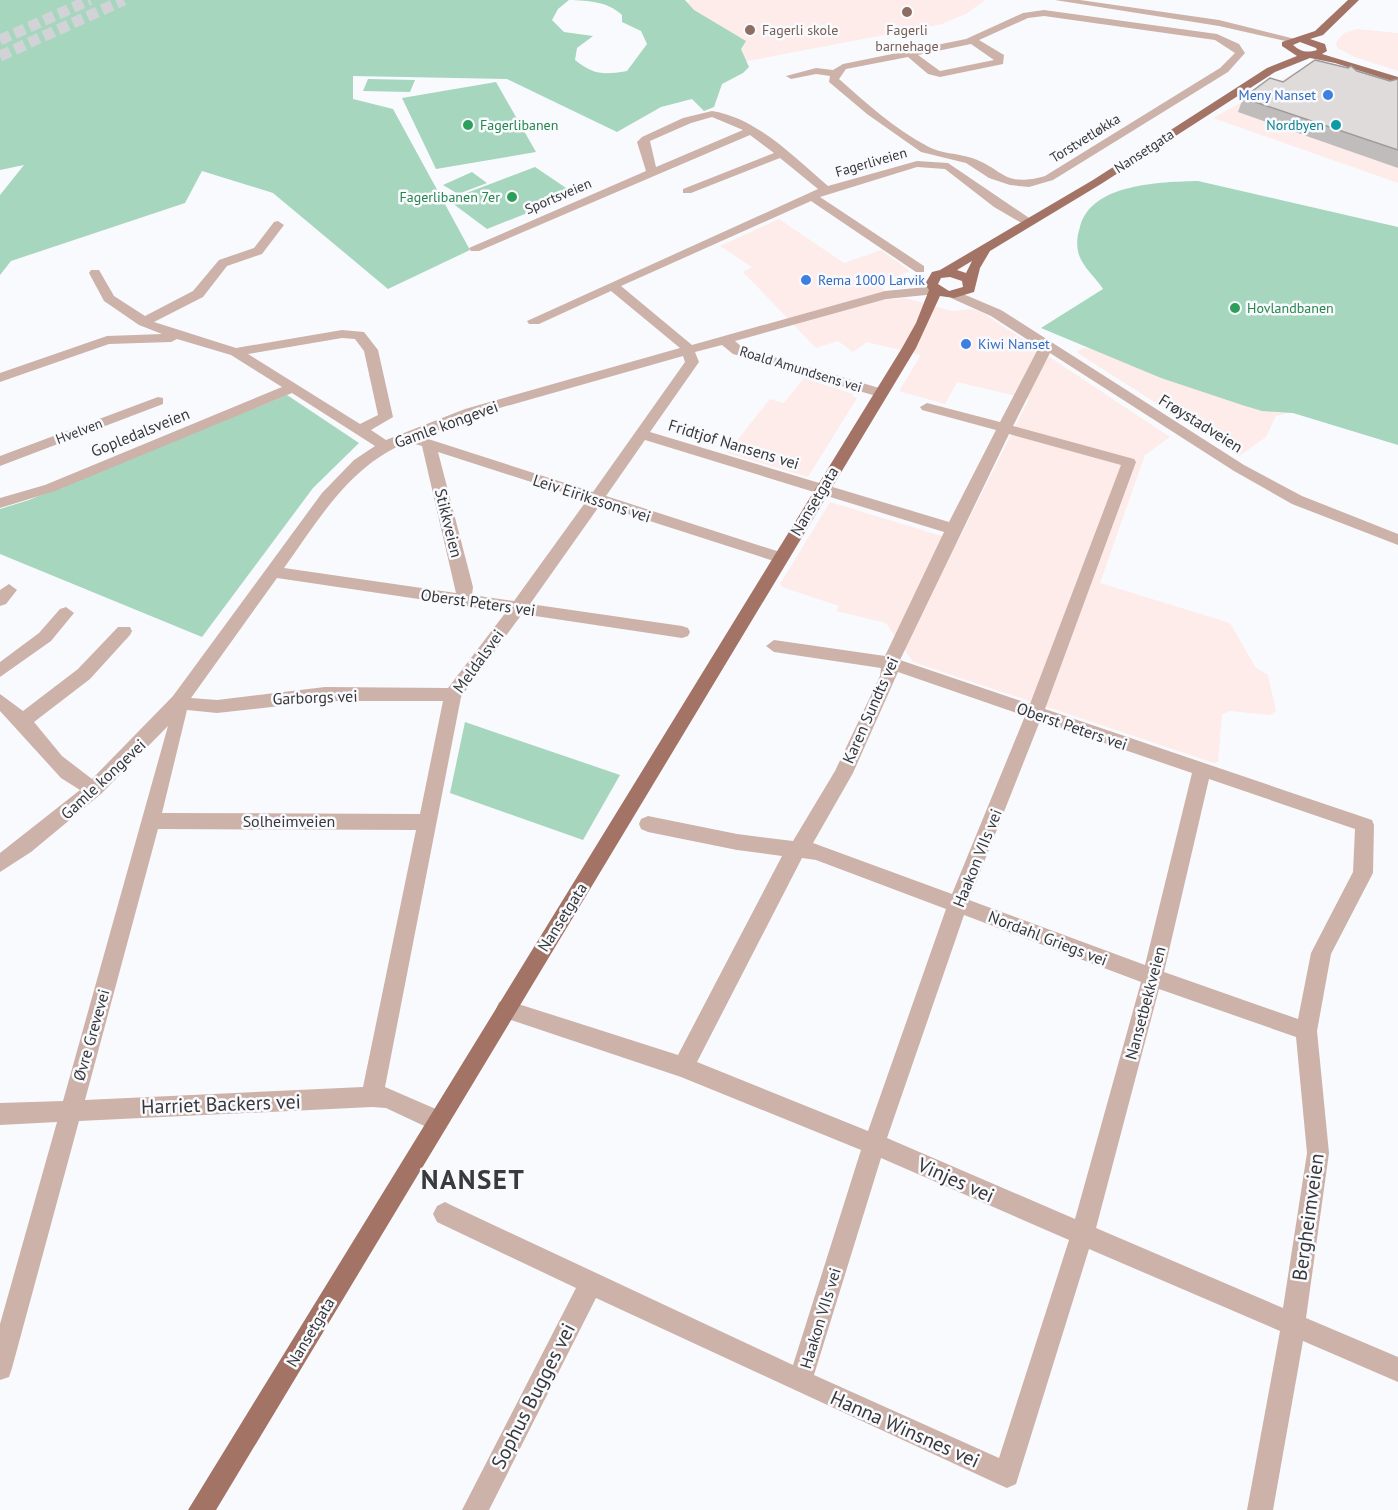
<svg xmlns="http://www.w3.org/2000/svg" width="1398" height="1510" viewBox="0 0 1398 1510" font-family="'PT Sans',sans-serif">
  <rect width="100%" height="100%" fill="#f9fafe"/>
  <!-- commercial -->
  <path fill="#fdecea" d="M 690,0 L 985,0 L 966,14 L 942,24 L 748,61 L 729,61 L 683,9 Z
    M 1357,29 L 1398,33 L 1398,71 L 1355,57 L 1337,48 L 1336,42 L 1344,33 Z
    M 1309,65 L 1398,86 L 1398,183 L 1213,118 Z
    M 779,219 L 844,263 L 881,250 L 910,271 L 879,285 L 893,299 L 906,298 L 952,311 L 972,309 L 980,311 L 1170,437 L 1145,455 L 1100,583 L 1230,623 L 1256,668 L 1268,675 L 1276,711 L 1270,715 L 1230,711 L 1222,714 L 1218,762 L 1214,763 L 913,662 L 886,623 L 836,611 L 839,606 L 782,587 L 780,584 L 830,502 L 958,541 L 1029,399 L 957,382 L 945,404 L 899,391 L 921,355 L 867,342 L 853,352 L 838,341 L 816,348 L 743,272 L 752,267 L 720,246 Z
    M 1083,348 L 1096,349 L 1161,378 L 1278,412 L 1291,412 L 1276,416 L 1266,437 L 1239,456 L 1076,352 Z
    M 804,378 L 853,394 L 852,396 L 857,398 L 808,477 L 727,453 L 770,399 L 784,403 Z"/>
  <!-- green -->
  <path fill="#a6d6be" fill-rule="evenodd" d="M 0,0 L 685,0 L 694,10 L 746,41 L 741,49 L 749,67 L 743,73 L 722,84 L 714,107 L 704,111 L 692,99 L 661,107 L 617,132 L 507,79 L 353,76 L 353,99 L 393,109 L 470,250 L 388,289 L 273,193 L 202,171 L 185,203 L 11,261 L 0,275 L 0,195 L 24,165 L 0,170 ZM 569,0 C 589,1 607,1 622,15 L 622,22 L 641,31 L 647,44 L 627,71 C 603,75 594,75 575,60 L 577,48 L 593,36 L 564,32 L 552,20 L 558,9 Z
    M 368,79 L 415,80 L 410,92 L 363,91 Z
    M 496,82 L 536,152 L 436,169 L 402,98 Z
    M 535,167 L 575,194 L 487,229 L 448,200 Z
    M 472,172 L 487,183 L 458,194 L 443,185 Z
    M 1198,181 L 1398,227 L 1398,445 L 1293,413 L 1262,411 L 1242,405 L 1161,378 L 1041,328 L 1103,289 C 1096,278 1083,267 1079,255 C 1076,245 1077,236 1080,227 C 1091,183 1162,182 1198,181 Z
    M 287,395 L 359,443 L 313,488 L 202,637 L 0,554 L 0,509 L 29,500 Z
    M 465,722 L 620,775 L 583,840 L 450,793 Z"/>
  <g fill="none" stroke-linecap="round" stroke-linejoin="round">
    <!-- highway-tunnel -->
    <path stroke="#d2d3d7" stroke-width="11" stroke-dasharray="11 5" stroke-linecap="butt" d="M 0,40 L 90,0
      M 0,56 L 124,0"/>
    <!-- minor -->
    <path fill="#cdb2a9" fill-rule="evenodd" d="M 1055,0 L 1080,0 L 1219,20 L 1299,40 L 1294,43 L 1219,26 Z
      M 1044,10 L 1217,34 L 1239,44 L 1245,53 L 1228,72 L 1053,180 L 1029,187 L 1010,185 L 989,178 L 966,163 L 921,152 L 867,114 L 829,82 L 830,76 L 816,74 L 791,79 L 786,76 L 816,68 L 833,70 L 843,64 L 966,39 L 1023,13 ZM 1044,16 L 1215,40 L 1235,53 L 1220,68 L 1045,176 C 1003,188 1004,169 972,158 C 958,153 940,154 927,146 C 895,129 866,103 839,79 L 846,69 L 908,57 L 928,74 L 940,77 L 1003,64 L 1004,55 L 979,40 L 1028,18 ZM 971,44 L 994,60 L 940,71 L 918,55 Z
      M 712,111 C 757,118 794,157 828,186 L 917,161 L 948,163 L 1035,222 L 1025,225 L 994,207 L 945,169 L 917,167 L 820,197 L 924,266 L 924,272 L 916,272 L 811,201 L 621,286 L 692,345 L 885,291 L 936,286 L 942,290 L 936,294 L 886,299 L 735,341 L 743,348 L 886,390 L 886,396 L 876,396 L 733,354 L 722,345 L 695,352 L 699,362 L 650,432 L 949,522 L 996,430 L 922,410 L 920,407 L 927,403 L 1000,422 L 1039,347 L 991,316 L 951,298 L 950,295 L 956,291 L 1001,310 L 1244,465 L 1302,496 L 1398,534 L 1398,545 L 1292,504 L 1234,471 L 1050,353 L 1013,426 L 1134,459 L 1136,462 L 1045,709 L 1372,820 L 1374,825 L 1373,873 L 1331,954 L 1317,1031 L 1329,1153 L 1306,1318 L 1398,1357 L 1398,1382 L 1303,1341 L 1273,1510 L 1247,1510 L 1280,1331 L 1089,1249 L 1016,1484 L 1007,1488 L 998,1484 L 596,1298 L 489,1510 L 462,1510 L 576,1288 L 437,1222 L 433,1214 L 437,1206 L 445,1202 L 453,1206 L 793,1365 L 861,1150 L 681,1077 L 499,1016 L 496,1009 L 499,1002 L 506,1000 L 678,1055 L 782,856 L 737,850 L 648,832 L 641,829 L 639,824 L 641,819 L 648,816 L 737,834 L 793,841 L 835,771 L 880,676 L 881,668 L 774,652 L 766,646 L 774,640 L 885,656 L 944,532 L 645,440 L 606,496 L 786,554 L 788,558 L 780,563 L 600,505 L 530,604 L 682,626 L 688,628 L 690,632 L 688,636 L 682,638 L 522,614 L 461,697 L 385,1087 L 445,1113 L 448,1121 L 445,1129 L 437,1132 L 386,1108 L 372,1107 L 79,1121 L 12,1368 L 9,1377 L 0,1380 L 0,1324 L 57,1122 L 0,1125 L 0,1103 L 63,1101 L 168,726 L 101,794 L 31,852 L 0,872 L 0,853 L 80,790 L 61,778 L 0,711 L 0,694 L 23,711 L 78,669 L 118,627 L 130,627 L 132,631 L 130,635 L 90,679 L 34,722 L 62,756 L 92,779 L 173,696 L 322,493 L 354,460 L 375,446 L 292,393 L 55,491 L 0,508 L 0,498 L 45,485 L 282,387 L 231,355 L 177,339 L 171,342 L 109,344 L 0,382 L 0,373 L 107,336 L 162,334 L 139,325 L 104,301 L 89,273 L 91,270 L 99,270 L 114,296 L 145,316 L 193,291 L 219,260 L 254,248 L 274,222 L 278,221 L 284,225 L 262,254 L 227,266 L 203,297 L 154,322 L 236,348 L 342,330 L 364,332 L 378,350 L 393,417 L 371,430 L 386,440 L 465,409 L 680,348 L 611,291 L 539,324 L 529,324 L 527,321 L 818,189 L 780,158 L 691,193 L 683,193 L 683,189 L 774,153 L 750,135 L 479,251 L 471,251 L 469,248 L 646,171 L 637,142 L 642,137 L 683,118 ZM 712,117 L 743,130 L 656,167 L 650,141 L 691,123 ZM 342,338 L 355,339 L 364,351 L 378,415 L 360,424 L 248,354 ZM 683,356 L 685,362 L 593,492 L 422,437 L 475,415 ZM 1009,434 L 1121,465 L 1030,704 L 900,660 ZM 408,442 L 422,446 L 456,593 L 284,568 C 319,519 350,465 408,442 ZM 438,452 L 587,500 L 514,601 L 472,595 L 473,587 ZM 277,578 L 506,612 L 448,688 L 325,687 L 217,700 L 191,698 ZM 898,672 L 1025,716 L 952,894 L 813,843 L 853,773 ZM 325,701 L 443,701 L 420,814 L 162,813 L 187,710 L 217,713 ZM 1040,721 L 1192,773 L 1145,965 L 969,900 ZM 1209,779 L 1355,829 L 1353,872 L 1311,953 L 1298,1019 L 1164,972 ZM 158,829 L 416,830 L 363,1087 L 85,1100 ZM 802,858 L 816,860 L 946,909 L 868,1131 L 697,1062 ZM 964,915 L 1141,982 L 1075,1219 L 887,1138 ZM 1159,989 L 1296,1037 L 1307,1153 L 1283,1308 L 1096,1228 ZM 881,1158 L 1069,1240 L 999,1458 L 814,1375 Z
      M 158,397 L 163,398 L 163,404 L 0,466 L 0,456 Z
      M 9,584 L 17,590 L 6,604 L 0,606 L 0,590 Z
      M 66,607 L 74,613 L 51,641 L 0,677 L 0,662 L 39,633 L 60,609 Z"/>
    <!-- major -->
    <path fill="#a37465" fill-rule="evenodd" d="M 1348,0 L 1359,0 L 1323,35 L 1310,39 L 1325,44 L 1327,51 L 1322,54 L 1398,77 L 1398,83 L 1335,63 L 1310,58 L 1275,72 L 1101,184 L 990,251 L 980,268 L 974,292 L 954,298 L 940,296 L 916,348 L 216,1510 L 188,1510 L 902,348 L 916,323 L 929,290 L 925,284 L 932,272 L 940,270 L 1093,180 L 1267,68 L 1297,56 L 1282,46 L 1282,42 L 1315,31 ZM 1300,42 L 1316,48 L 1317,50 C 1307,53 1301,52 1293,45 ZM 972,261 L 966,273 L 957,270 ZM 950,277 L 962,281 L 963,287 L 949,291 L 938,284 L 941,278 Z"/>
  </g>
  <!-- wall -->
  <path fill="#c0bcbb" d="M 1357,71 L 1390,81 L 1398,79 L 1398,168 L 1238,112 L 1243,98 L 1283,82 Z"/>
  <!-- building -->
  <path fill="#dfdbda" stroke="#9c9999" stroke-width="1.5" d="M 1315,60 L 1348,68 L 1351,66 L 1357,71 L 1390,81 L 1398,79 L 1398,150 L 1243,98 L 1270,78 L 1283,82 Z"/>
  <!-- markers -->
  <g fill="#8d6e63" stroke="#f9fafe" stroke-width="2">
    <circle cx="907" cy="12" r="6"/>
    <circle cx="750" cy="30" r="6"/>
  </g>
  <g fill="#3f7fe0" stroke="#f9fafe" stroke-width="2">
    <circle cx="1328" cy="95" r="6"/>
    <circle cx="806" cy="280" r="6"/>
    <circle cx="966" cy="344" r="6"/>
  </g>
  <g fill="#2e9e5b" stroke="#f9fafe" stroke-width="2">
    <circle cx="468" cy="125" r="6"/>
    <circle cx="512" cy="197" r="6"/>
    <circle cx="1235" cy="308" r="6"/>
  </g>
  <circle fill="#0f9aa8" stroke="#f9fafe" stroke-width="2" cx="1336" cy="125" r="6"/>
  <g text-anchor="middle" stroke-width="5" stroke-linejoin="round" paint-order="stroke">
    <!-- far-education labels -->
    <g font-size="14" fill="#785e54" stroke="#f9fafe" text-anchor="start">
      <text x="762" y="35">Fagerli skole</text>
      <text x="907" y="35" text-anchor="middle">Fagerli<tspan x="907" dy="16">barnehage</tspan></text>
    </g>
    <!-- far-shop labels -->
    <g font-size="14" fill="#366cbe" stroke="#f9fafe" text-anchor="start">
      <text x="1316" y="100" text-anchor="end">Meny Nanset</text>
      <text x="818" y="285">Rema 1000 Larvik</text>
      <text x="978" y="349">Kiwi Nanset</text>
    </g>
    <!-- far-leisure labels -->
    <g font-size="14" fill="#27864d" stroke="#f9fafe" text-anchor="start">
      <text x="480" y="130">Fagerlibanen</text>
      <text x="500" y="202" text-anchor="end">Fagerlibanen 7er</text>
      <text x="1247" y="313">Hovlandbanen</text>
    </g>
    <!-- far-culture labels -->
    <g font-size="14" fill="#0d838f" stroke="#f9fafe" text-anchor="end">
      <text x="1324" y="130">Nordbyen</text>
    </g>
    <!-- far-street labels -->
    <g font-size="14" fill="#38383a" stroke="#f9fafe">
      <text transform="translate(1085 138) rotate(-32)" y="5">Torstvetløkka</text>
      <text transform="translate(1144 151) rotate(-33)" y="5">Nansetgata</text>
      <text transform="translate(871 162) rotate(-16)" y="5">Fagerliveien</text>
      <text transform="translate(558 196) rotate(-23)" y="5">Sportsveien</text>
      <text transform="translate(801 369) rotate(17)" y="5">Roald Amundsens vei</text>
      <text transform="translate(79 431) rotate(-21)" y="5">Hvelven</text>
    </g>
    <!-- street labels -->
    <g font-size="16" fill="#38383a" stroke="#f9fafe">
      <text transform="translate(1201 423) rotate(32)" y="6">Frøystadveien</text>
      <text transform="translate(446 424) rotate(-20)" y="6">Gamle kongevei</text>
      <text transform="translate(140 432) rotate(-22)" y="6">Gopledalsveien</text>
      <text transform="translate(734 444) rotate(17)" y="6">Fridtjof Nansens vei</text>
      <text transform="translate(592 498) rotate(18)" y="6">Leiv Eirikssons vei</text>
      <text transform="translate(814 501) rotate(-59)" y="6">Nansetgata</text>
      <text transform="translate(449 523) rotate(76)" y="6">Stikkveien</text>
      <text transform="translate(478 602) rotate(8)" y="6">Oberst Peters vei</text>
      <text transform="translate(478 661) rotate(-54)" y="6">Meldalsvei</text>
      <text transform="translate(315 697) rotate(-2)" y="6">Garborgs vei</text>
      <text transform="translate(870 710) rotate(-66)" y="6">Karen Sundts vei</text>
      <text transform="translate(1072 726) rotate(19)" y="6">Oberst Peters vei</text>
      <text transform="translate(103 779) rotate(-43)" y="6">Gamle kongevei</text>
      <text x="289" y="827">Solheimveien</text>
      <text transform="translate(977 858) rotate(-68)" y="6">Haakon VIIs vei</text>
      <text transform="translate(562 917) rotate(-58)" y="6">Nansetgata</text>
      <text transform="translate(1048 938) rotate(21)" y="6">Nordahl Griegs vei</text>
      <text transform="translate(1145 1003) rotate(-75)" y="6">Nansetbekkveien</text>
      <text transform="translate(91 1035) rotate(-74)" y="6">Øvre Grevevei</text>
      <text transform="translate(820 1318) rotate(-73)" y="6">Haakon VIIs vei</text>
      <text transform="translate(310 1332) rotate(-59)" y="6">Nansetgata</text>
    </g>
    <!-- near-street labels -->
    <g font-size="20" fill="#38383a" stroke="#f9fafe">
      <text transform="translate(221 1104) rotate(-2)" y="7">Harriet Backers vei</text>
      <text transform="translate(956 1180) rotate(24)" y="7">Vinjes vei</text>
      <text transform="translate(1308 1217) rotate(-82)" y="7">Bergheimveien</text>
      <text transform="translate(533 1396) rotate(-63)" y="7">Sophus Bugges vei</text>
      <text transform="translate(905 1429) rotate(24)" y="7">Hanna Winsnes vei</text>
    </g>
    <!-- near-district labels -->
    <g font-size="27" font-weight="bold" letter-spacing="1.5" fill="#393a3c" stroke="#f9fafe">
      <text x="473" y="1189">NANSET</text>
    </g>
  </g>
</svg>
